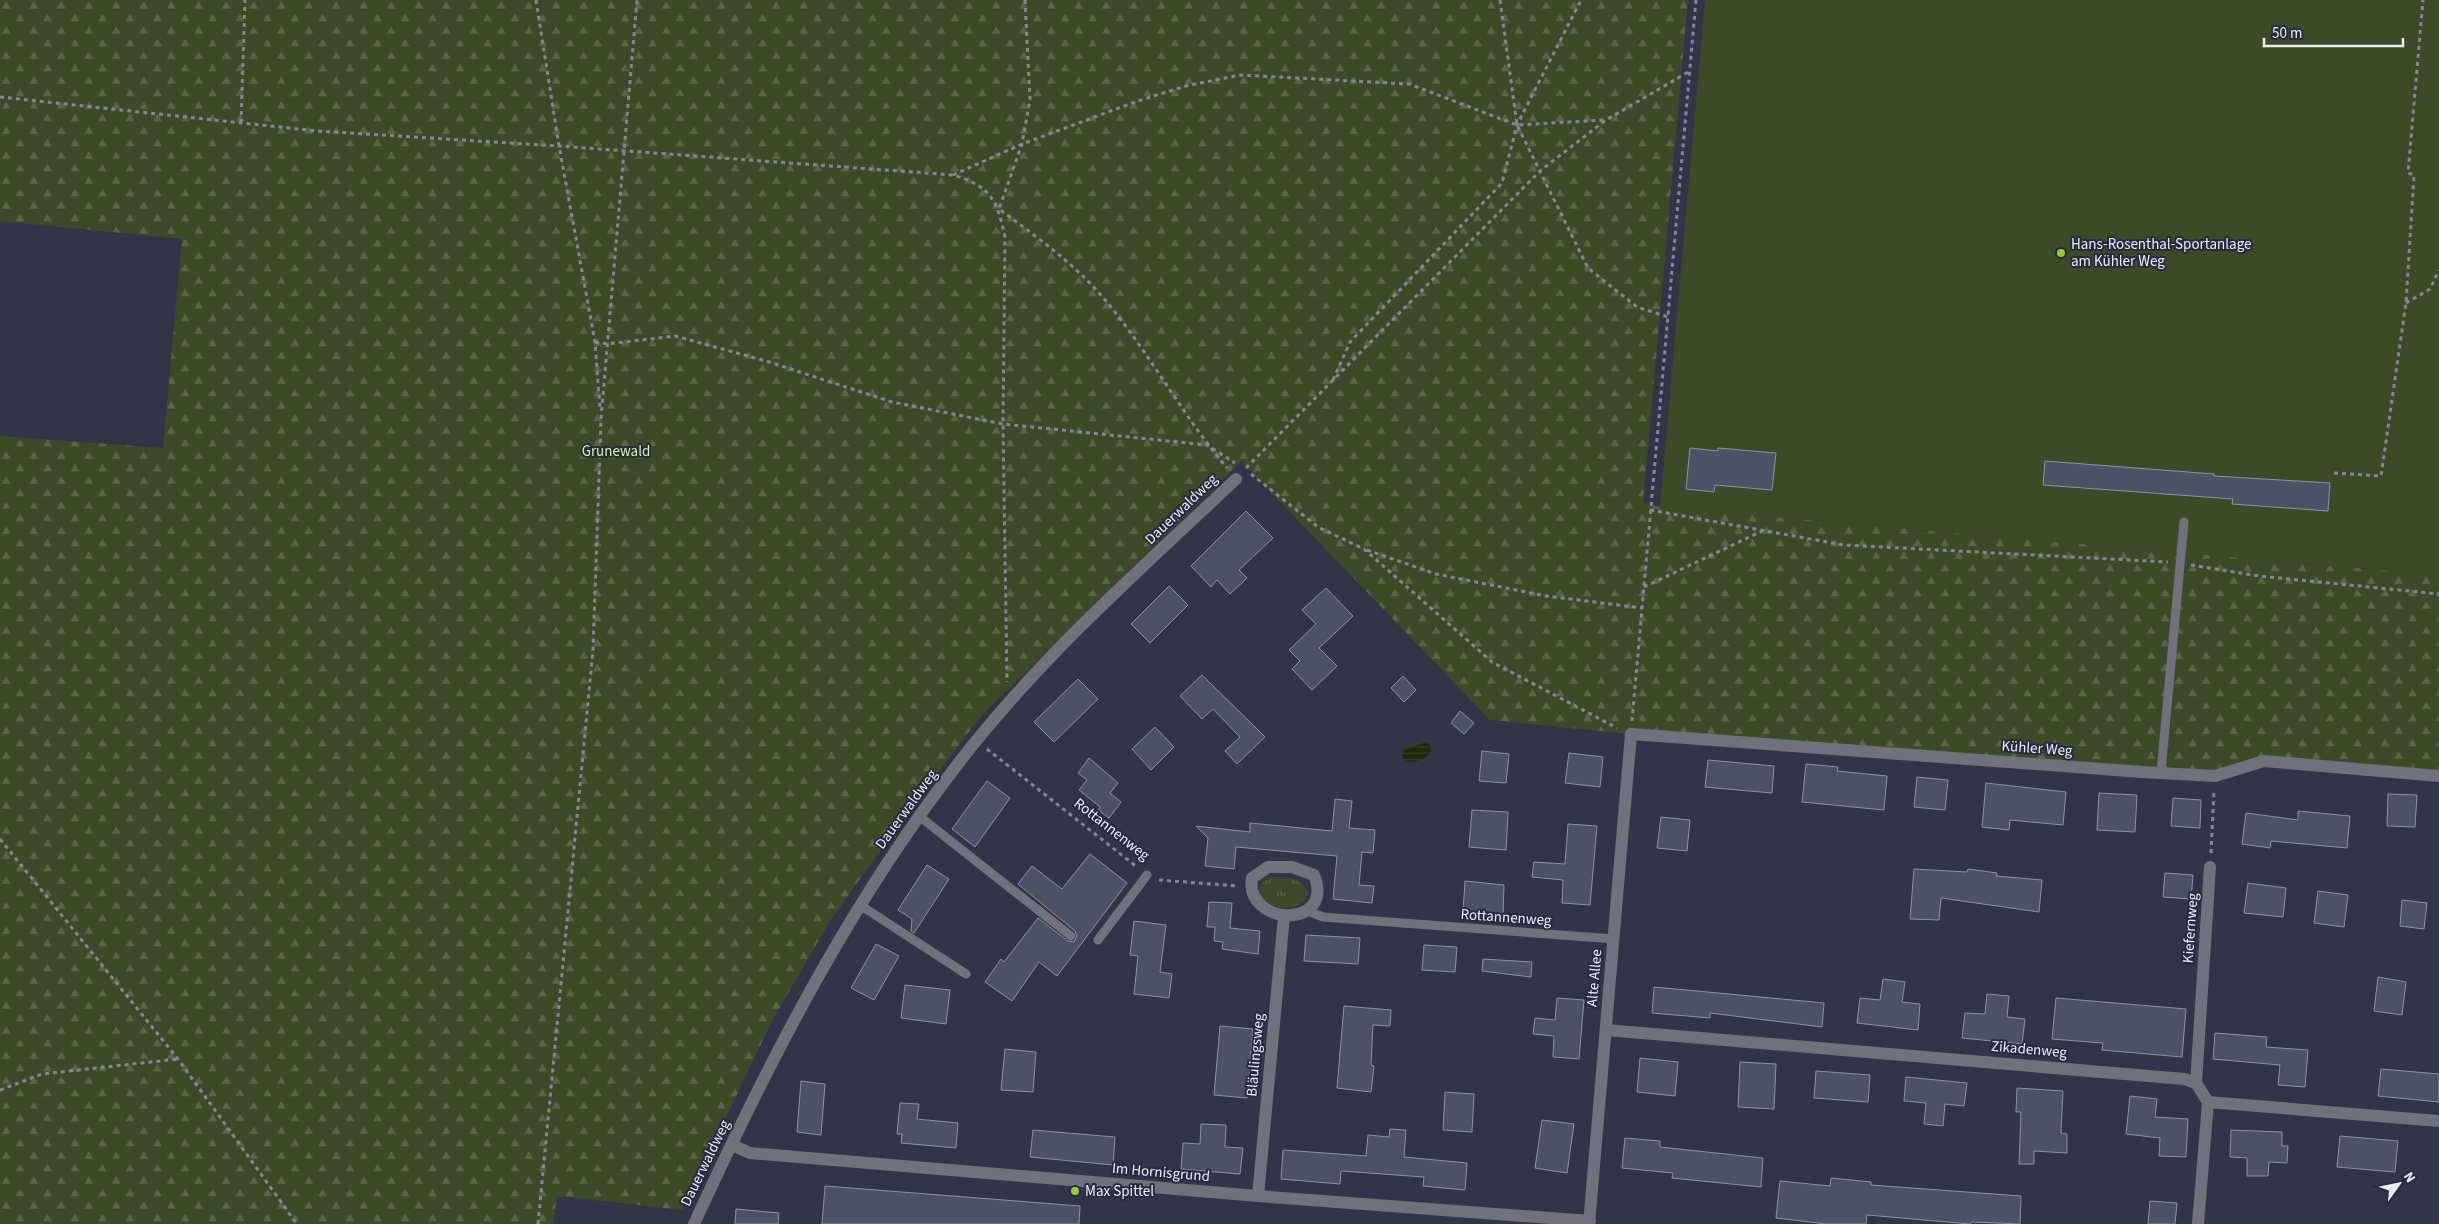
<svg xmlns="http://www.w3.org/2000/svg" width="2439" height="1224" viewBox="0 0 2439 1224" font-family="'Source Sans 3',sans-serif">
  <defs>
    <pattern id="grass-tufts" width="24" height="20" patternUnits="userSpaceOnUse" patternTransform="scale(1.25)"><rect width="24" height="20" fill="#3c4b27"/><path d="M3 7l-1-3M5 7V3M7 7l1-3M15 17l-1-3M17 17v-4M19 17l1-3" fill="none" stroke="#586547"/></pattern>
    <pattern id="forest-firs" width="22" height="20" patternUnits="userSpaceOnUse" patternTransform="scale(1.25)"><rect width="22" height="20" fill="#3c4b27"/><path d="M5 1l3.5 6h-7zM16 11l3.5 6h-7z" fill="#586547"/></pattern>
    <pattern id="water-rules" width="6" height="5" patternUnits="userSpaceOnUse" patternTransform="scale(1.25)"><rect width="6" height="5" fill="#1d2a06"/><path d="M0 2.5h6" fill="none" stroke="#333f1f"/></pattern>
  </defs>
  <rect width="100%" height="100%" fill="#303648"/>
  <!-- grass -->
  <path fill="url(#grass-tufts)" d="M 1271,877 C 1287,879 1301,876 1308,893 C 1296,925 1233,897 1271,877 Z"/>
  <!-- forest -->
  <path fill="url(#forest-firs)" d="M 0,0 L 1688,0 L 1643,503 L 1660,507 L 2439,575 L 2439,776 L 2264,761 L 2215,776 L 1631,734 L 1490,720 L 1241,461 L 982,715 L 909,810 L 830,921 L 772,1021 L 682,1210 L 557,1196 L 553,1224 L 0,1224 L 0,436 L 163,448 L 182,239 L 0,221 Z"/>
  <!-- pitch -->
  <path fill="#3c4b27" d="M 1705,0 L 2439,0 L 2439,575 L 1660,507 Z"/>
  <!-- water -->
  <path fill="url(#water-rules)" d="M 1424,743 L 1429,744 L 1432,751 C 1427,758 1413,765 1405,760 L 1402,756 L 1404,750 Z"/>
  <!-- building -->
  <path fill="#4b5265" stroke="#8b92a8" d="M 1690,448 L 1718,451 L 1718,448 L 1776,453 L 1772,490 L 1715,485 L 1714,492 L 1686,489 Z
    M 2045,461 L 2214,474 L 2214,476 L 2330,483 L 2328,511 L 2232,504 L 2233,499 L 2043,485 Z
    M 1246,511 L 1273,538 L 1239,570 L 1247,578 L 1230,594 L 1217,580 L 1211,587 L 1191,566 Z
    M 1169,586 L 1188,605 L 1150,643 L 1131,624 Z
    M 1326,588 L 1353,616 L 1319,648 L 1337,666 L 1312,690 L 1292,669 L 1300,661 L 1289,650 L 1316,624 L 1302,610 Z
    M 1202,675 L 1265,737 L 1237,764 L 1225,751 L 1240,737 L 1213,709 L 1202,719 L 1180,696 Z
    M 1403,676 L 1416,690 L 1404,702 L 1391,688 Z
    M 1078,679 L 1098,699 L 1054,742 L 1034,722 Z
    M 1460,711 L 1474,723 L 1464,734 L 1451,723 Z
    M 1155,727 L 1174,747 L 1151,770 L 1132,749 Z
    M 1482,751 L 1509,754 L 1506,783 L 1479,781 Z
    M 1569,753 L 1603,757 L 1600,787 L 1565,783 Z
    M 1089,758 L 1118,783 L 1110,793 L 1121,802 L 1109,818 L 1098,810 L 1100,807 L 1079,790 L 1087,780 L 1078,773 Z
    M 1708,760 L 1774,766 L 1772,793 L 1705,787 Z
    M 1806,764 L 1838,767 L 1837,771 L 1887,776 L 1884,810 L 1802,802 Z
    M 1917,777 L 1948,780 L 1945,810 L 1914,807 Z
    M 987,781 L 1010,798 L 975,847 L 952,829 Z
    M 1986,783 L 2066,792 L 2063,825 L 2010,820 L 2009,830 L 1982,827 Z
    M 2099,793 L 2137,795 L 2135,832 L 2097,830 Z
    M 2388,794 L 2417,795 L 2415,827 L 2387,826 Z
    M 2173,798 L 2201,800 L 2200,828 L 2171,826 Z
    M 1335,799 L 1352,801 L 1349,828 L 1375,830 L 1373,853 L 1362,852 L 1359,885 L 1374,886 L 1372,903 L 1333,899 L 1337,856 L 1236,847 L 1234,869 L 1205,866 L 1208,838 L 1196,826 L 1250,832 L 1250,823 L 1332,831 Z
    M 1472,810 L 1508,812 L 1506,850 L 1469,847 Z
    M 2298,811 L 2350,816 L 2347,848 L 2271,841 L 2270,848 L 2242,844 L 2246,813 L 2298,820 Z
    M 1661,817 L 1690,820 L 1687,851 L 1657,848 Z
    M 1568,824 L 1597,826 L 1590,905 L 1562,903 L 1563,880 L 1532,877 L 1534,862 L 1565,864 Z
    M 1090,854 L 1127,883 L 1057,976 L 1039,962 L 1012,1001 L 985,982 L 1001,959 L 1004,962 L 1038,918 L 1068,941 L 1074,942 L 1077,936 L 1075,931 L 1018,884 L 1032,866 L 1062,889 Z
    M 927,865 L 949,879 L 914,933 L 911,931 L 912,919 L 898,910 Z
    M 1914,869 L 1967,872 L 1968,869 L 1997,873 L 1996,876 L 2042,880 L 2039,912 L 1941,898 L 1939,920 L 1910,919 Z
    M 2165,873 L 2193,875 L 2191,899 L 2163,897 Z
    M 1465,881 L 1504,885 L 1503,916 L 1463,912 Z
    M 2248,883 L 2286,888 L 2283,917 L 2244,913 Z
    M 2318,891 L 2348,895 L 2344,927 L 2314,923 Z
    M 2402,900 L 2427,903 L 2424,929 L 2400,926 Z
    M 1209,902 L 1232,903 L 1230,928 L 1260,931 L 1258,954 L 1222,949 L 1223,942 L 1214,941 L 1215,927 L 1207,927 Z
    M 1134,921 L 1166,925 L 1160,972 L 1172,974 L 1169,998 L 1134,994 L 1138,956 L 1130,955 Z
    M 1306,935 L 1360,938 L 1358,964 L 1304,961 Z
    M 876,944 L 899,956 L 874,1000 L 851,988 Z
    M 1424,945 L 1457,947 L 1455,972 L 1422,970 Z
    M 1483,959 L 1532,962 L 1531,977 L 1482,971 Z
    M 2378,977 L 2406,982 L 2402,1015 L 2374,1011 Z
    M 1883,979 L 1905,982 L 1902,1002 L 1920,1004 L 1918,1030 L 1857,1023 L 1860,998 L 1880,1000 Z
    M 905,985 L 950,990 L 946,1024 L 901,1018 Z
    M 1654,987 L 1824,1003 L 1822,1027 L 1710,1013 L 1710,1018 L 1652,1013 Z
    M 1987,994 L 2009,996 L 2007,1017 L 2025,1019 L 2022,1044 L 1962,1038 L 1965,1013 L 1985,1014 Z
    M 1557,998 L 1584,1000 L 1579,1059 L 1553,1057 L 1554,1036 L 1533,1034 L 1535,1018 L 1555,1020 Z
    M 2056,998 L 2186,1009 L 2182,1057 L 2102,1050 L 2103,1043 L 2052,1039 Z
    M 1344,1006 L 1391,1010 L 1390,1026 L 1373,1025 L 1371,1065 L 1374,1066 L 1371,1092 L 1337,1088 Z
    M 1220,1026 L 1253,1029 L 1247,1098 L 1214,1095 Z
    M 2215,1033 L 2267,1037 L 2266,1047 L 2308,1050 L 2305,1087 L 2278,1085 L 2280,1065 L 2213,1059 Z
    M 1005,1049 L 1036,1052 L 1033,1092 L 1001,1090 Z
    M 1640,1058 L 1678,1062 L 1675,1096 L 1637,1092 Z
    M 1740,1062 L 1776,1064 L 1774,1109 L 1738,1107 Z
    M 2381,1069 L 2439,1074 L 2439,1102 L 2378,1096 Z
    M 1816,1071 L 1870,1075 L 1868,1102 L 1814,1098 Z
    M 1906,1077 L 1967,1083 L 1964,1106 L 1945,1104 L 1943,1126 L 1924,1124 L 1926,1103 L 1904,1101 Z
    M 801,1081 L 825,1084 L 821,1135 L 797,1132 Z
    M 2017,1088 L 2063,1091 L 2061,1133 L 2067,1134 L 2067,1153 L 2034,1151 L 2034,1164 L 2019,1164 L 2021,1112 L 2016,1112 Z
    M 1445,1092 L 1474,1094 L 1472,1132 L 1443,1130 Z
    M 2130,1096 L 2157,1099 L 2155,1117 L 2188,1119 L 2186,1157 L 2159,1156 L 2160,1138 L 2126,1134 Z
    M 900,1103 L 919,1104 L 917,1119 L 958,1123 L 956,1148 L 901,1143 L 902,1134 L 897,1134 Z
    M 1542,1120 L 1574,1124 L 1567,1173 L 1535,1168 Z
    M 1201,1124 L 1226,1125 L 1225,1147 L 1243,1148 L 1240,1174 L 1181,1169 L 1183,1143 L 1200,1144 Z
    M 1390,1129 L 1406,1130 L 1404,1157 L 1467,1163 L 1465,1190 L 1423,1186 L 1424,1177 L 1341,1171 L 1340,1184 L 1281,1179 L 1283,1150 L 1366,1156 L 1368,1135 L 1389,1137 Z
    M 1033,1130 L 1115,1137 L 1113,1165 L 1030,1157 Z
    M 2231,1130 L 2282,1132 L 2282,1146 L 2288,1146 L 2287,1163 L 2269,1162 L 2268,1176 L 2247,1176 L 2247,1158 L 2230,1157 Z
    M 2340,1136 L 2398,1141 L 2395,1172 L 2337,1167 Z
    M 1625,1138 L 1660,1141 L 1660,1147 L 1763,1158 L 1761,1187 L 1672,1178 L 1673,1173 L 1622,1168 Z
    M 1831,1178 L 1871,1182 L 1871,1185 L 2021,1196 L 2020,1224 L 1972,1222 L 1970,1224 L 1867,1215 L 1866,1224 L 1826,1224 L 1776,1218 L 1780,1181 L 1830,1186 Z
    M 825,1186 L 1080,1206 L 1079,1224 L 822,1224 Z
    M 2150,1201 L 2177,1203 L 2175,1224 L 2148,1224 Z
    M 736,1209 L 779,1213 L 778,1224 L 735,1224 Z"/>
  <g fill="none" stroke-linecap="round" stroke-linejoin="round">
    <!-- path -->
    <path stroke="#828797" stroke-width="3" stroke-dasharray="4 4" stroke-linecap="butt" d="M 536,0 L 559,146 L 595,342 L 600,409
      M 1025,0 L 1030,99 L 1022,144 L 999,209 C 1038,238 1075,264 1106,301 C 1150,354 1183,416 1227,468
      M 1500,0 L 1517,125 L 1588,268 L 1637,307 L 1668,317
      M 0,97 L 317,131 L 559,146 L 953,175 C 991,186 997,200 1005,237 L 1003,424 L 1007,682
      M 241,123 L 245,0
      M 953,175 L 1022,144 L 1138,101 L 1186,86 L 1240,75 L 1409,84 L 1517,125 L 1604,120
      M 2406,303 L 2430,289 L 2439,270
      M 595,342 L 607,344 L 675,336 L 766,361 L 892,402 L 1003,424 L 1207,445 L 1235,463
      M 1333,380 L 1350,342 L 1502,183 L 1517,125 L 1581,0
      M 1246,468 L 1541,170 L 1606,120 L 1690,71
      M 2334,473 L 2381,476 L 2406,303 L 2414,175 L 2408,173 L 2423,0
      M 1251,474 L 1318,527 L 1364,549 L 1492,662 L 1617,728
      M 1650,510 L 1844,545 L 2168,562
      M 1367,550 L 1436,574 L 1546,596 L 1642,608
      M 2191,565 L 2259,576 L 2439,594
      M 1644,587 L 1762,531
      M 1632,721 L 1696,0
      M 987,749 L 1137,867
      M 0,839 L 178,1059 L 297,1224
      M 2211,853 L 2214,790
      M 1159,880 L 1238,886
      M 0,1090 L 42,1074 L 178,1059
      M 538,1224 L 593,650 L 601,419 L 637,0"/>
    <!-- lane -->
    <path stroke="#6f727c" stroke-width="9" d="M 2161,772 L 2184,522
      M 919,816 L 1071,936
      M 860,905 L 966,974
      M 1308,911 L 1323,917 L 1614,939
      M 1098,940 L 1147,875"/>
    <!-- street -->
    <path stroke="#6f727c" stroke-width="12" d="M 1268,867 L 1292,867 L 1314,875 C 1336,930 1244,926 1252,878 Z
      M 1606,1030 L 2184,1079 L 2196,1083 L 2208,1102 L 2439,1121
      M 2196,1083 L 2210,867
      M 732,1145 L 750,1153 L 1258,1196 L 1590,1221
      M 1258,1196 L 1284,916
      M 694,1224 C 772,1054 858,887 976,741 C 1053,646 1147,563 1236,479
      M 1589,1224 L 1631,734 L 2142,772 L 2215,776 L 2264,761 L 2439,776
      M 2198,1224 L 2208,1102"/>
  </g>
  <!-- markers -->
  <g fill="#98cb37" stroke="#262c3e" stroke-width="2">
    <circle cx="2061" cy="253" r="5"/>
    <circle cx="1075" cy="1191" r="5"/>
  </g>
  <g text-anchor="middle" stroke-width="4" stroke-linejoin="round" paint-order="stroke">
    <!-- poi labels -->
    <g font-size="15" fill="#e9edf9" stroke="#262c3e" text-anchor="start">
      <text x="2071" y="249">Hans-Rosenthal-Sportanlage<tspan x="2071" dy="17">am Kühler Weg</tspan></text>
      <text x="1085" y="1196">Max Spittel</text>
    </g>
    <!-- park labels -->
    <g font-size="15" fill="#d2f2a6" stroke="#262c3e">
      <text x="616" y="456">Grunewald</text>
    </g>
    <!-- street labels -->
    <g font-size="15" fill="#e9edf9" stroke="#262c3e">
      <text transform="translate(1181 509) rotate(-44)" y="5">Dauerwaldweg</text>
      <text transform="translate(2037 748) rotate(4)" y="5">Kühler Weg</text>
      <text transform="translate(906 809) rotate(-54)" y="5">Dauerwaldweg</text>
      <text transform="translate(1112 829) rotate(38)" y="5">Rottannenweg</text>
      <text transform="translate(1506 917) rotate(4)" y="5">Rottannenweg</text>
      <text transform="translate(2190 928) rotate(-86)" y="5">Kiefernweg</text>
      <text transform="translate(1594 978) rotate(-85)" y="5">Alte Allee</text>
      <text transform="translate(2029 1049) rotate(5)" y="5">Zikadenweg</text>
      <text transform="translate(1255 1055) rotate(-85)" y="5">Bläulingsweg</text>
      <text transform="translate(705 1163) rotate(-64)" y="5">Dauerwaldweg</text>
      <text transform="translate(1161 1172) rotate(5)" y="5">Im Hornisgrund</text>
    </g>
  </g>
  <!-- north arrow -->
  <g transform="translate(2399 1184) rotate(57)" stroke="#262c3e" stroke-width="4" paint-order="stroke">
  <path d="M0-4L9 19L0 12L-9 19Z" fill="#e9edf9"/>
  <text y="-8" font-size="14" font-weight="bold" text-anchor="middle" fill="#e9edf9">N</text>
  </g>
  <!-- scale -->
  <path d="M2264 38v8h139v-8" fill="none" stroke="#e9edf9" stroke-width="2.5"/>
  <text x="2272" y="38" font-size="15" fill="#e9edf9" stroke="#262c3e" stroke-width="4" paint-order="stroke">50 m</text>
</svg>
